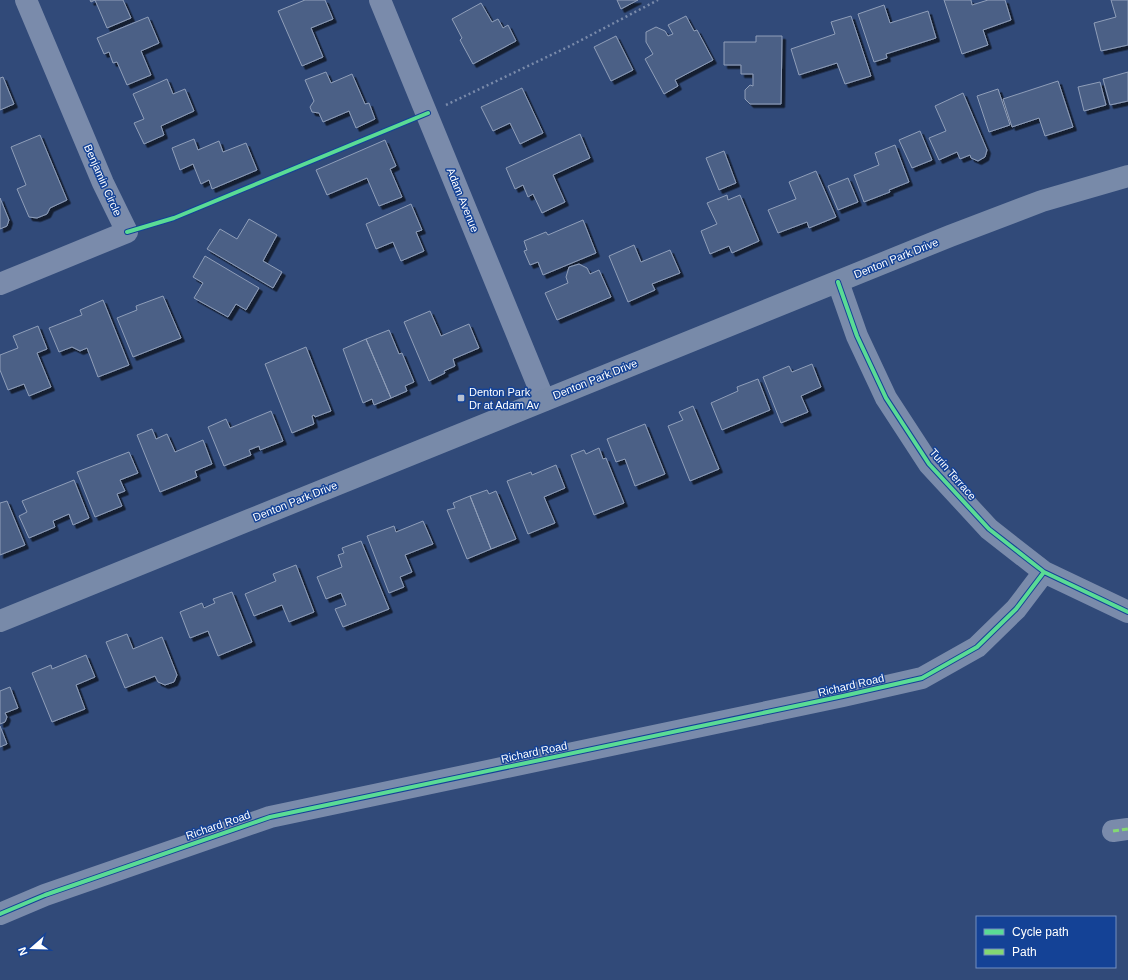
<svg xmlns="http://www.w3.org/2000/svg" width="1128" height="980" viewBox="0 0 1128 980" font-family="Helvetica,sans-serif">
  <defs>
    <filter id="shadow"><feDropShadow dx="3.5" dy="3.5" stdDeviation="0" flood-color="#0009"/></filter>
  </defs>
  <rect width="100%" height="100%" fill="#314a79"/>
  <!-- building -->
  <path fill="#4c6186" stroke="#8f9eb9" filter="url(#shadow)" d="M 90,0 L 123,0 L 131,18 L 107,28 L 95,0 L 91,2 Z
    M 305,0 L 325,0 L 333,19 L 311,28 L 323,57 L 302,66 L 278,11 Z
    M 617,0 L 638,0 L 621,9 Z
    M 944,0 L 971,0 L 972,5 L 988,0 L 1005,0 L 1011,20 L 983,30 L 988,45 L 962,54 Z
    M 1111,0 L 1128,0 L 1128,45 L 1101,51 L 1094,23 L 1116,17 Z
    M 481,3 L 492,22 L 498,19 L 503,28 L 508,25 L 516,41 L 473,64 L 460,40 L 462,38 L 452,19 Z
    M 884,5 L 890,23 L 928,11 L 936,38 L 886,54 L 887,58 L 874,62 L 858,14 Z
    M 686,16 L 694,31 L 697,30 L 713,60 L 675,80 L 678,86 L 664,94 L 645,59 L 653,54 L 646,42 L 646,32 L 656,27 L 665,31 L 668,36 L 673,34 L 668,25 Z
    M 851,16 L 871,76 L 845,84 L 837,63 L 799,75 L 791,49 L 835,34 L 831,22 Z
    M 148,17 L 159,43 L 141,51 L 151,75 L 127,85 L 117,62 L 113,63 L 109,52 L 104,54 L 97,38 Z
    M 616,36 L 633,70 L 611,81 L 594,47 Z
    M 756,36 L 782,36 L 781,104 L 750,104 L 745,99 L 745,90 L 750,85 L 753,86 L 753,74 L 741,74 L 741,65 L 724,65 L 724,42 L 756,42 Z
    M 326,72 L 331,83 L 352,74 L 365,104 L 369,103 L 375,119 L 356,128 L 349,111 L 323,122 L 319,113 L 312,112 L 310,107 L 314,101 L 305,80 Z
    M 1128,72 L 1128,101 L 1110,105 L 1103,79 Z
    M 3,77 L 14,104 L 0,110 L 0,78 Z
    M 167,79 L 173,94 L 185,89 L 194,111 L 161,126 L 164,135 L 144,144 L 134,123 L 144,119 L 133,94 Z
    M 1058,81 L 1073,127 L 1045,136 L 1039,118 L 1012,127 L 1003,99 Z
    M 1100,82 L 1106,105 L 1084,111 L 1078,87 Z
    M 522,88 L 543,133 L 520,144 L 510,123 L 493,131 L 481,107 Z
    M 998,89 L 1010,125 L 989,132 L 977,96 Z
    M 963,93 L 987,150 L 985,157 L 978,161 L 971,158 L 970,155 L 960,159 L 957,152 L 939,160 L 929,138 L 946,131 L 935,106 Z
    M 920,131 L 932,160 L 912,168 L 899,140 Z
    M 580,134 L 590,158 L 553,175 L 565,202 L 542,213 L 533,194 L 528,197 L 523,185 L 515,189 L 506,168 Z
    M 40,135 L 67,200 L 50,208 L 47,214 L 37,218 L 29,217 L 17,189 L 26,185 L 11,147 Z
    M 194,139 L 198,150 L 219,141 L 223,152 L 246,143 L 257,170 L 212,189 L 209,180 L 201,184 L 193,164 L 180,170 L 172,148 Z
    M 385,140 L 396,166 L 390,169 L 402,197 L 379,206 L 367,178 L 327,195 L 316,170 Z
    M 895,145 L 909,182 L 889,190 L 890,192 L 864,202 L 854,175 L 879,165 L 875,153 Z
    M 724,151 L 736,183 L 719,190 L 706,158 Z
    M 816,171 L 836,217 L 809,228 L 807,222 L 778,233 L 768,210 L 796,199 L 789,182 Z
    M 848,178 L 858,202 L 838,210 L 828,186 Z
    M 727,195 L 728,200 L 740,195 L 759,241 L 732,253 L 729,246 L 710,254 L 701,231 L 717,224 L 707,203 Z
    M 0,198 L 9,220 L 7,226 L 0,229 Z
    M 411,204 L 422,230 L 416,232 L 424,251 L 401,261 L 393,242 L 376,249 L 366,224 Z
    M 249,219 L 277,235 L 263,261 L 282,272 L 273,288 L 207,249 L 220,229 L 237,239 Z
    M 583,220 L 596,253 L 543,275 L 538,262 L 530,265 L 524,251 L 527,250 L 524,241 L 546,232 L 548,235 Z
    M 634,245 L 641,262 L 670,250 L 680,273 L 652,284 L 655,290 L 628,302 L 609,256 Z
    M 205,256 L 259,288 L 246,310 L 236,304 L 228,317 L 194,298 L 203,283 L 193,277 Z
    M 579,264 L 587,268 L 590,274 L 599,270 L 611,297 L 557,320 L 545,293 L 568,283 L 566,277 L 569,267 Z
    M 163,296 L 181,338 L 133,357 L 117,318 L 137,310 L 136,306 Z
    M 103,300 L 129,365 L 98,377 L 87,348 L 80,351 L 72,347 L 59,352 L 49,328 L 82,315 L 80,310 Z
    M 430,311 L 441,336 L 469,324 L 479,348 L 453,359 L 455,366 L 444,371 L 445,373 L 429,381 L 404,322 Z
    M 38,326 L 47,349 L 37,353 L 51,387 L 29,396 L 24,384 L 8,390 L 0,370 L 0,355 L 18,348 L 13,336 Z
    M 389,330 L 399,354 L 402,353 L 414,382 L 405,386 L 407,391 L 391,398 L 366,339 Z
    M 366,339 L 391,398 L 374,405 L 372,399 L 363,403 L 343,349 Z
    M 306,347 L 331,411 L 315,417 L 314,415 L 312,416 L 314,424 L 292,433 L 265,364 Z
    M 812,364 L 821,387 L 801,396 L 808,412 L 781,423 L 763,377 L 789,366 L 792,372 Z
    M 758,379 L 770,410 L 722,430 L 711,403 L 738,391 L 737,387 Z
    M 693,406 L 719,469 L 690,481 L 668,426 L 683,420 L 679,412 Z
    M 271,411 L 283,441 L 260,450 L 259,446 L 249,450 L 251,455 L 224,466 L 208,427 L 226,419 L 230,428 Z
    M 645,424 L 665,474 L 635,486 L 625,459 L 616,462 L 607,439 Z
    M 152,429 L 156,439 L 167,434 L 175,452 L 203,440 L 212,464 L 195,471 L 197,477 L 160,492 L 137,435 Z
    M 599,448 L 603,459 L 606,458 L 624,503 L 594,515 L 571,455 L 584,450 L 586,454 Z
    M 129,452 L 138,473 L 120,480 L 125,491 L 117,494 L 122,506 L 95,517 L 77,472 Z
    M 556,465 L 565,488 L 544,497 L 555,523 L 528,534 L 507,481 L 531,472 L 532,475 Z
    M 74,480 L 89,518 L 73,525 L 69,514 L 53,521 L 55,527 L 29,538 L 19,516 L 27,512 L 22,501 Z
    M 487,490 L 489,494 L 496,491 L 516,539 L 491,549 L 470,496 Z
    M 470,496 L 491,549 L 467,559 L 447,510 L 455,508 L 453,503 Z
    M 7,501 L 25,545 L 0,555 L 0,503 Z
    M 423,521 L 433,544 L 405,555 L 412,572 L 400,577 L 404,587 L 389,593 L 367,536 L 394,526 L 396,532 Z
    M 361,541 L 389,609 L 343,627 L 335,609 L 346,605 L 341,593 L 326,599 L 317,577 L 342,567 L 338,555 L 344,553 L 342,548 Z
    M 296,565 L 314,612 L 289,622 L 282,605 L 254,616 L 245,594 L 276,581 L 273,574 Z
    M 232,592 L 252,642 L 218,656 L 208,631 L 190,638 L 180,612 L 202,603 L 204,608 L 215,603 L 213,599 Z
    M 127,634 L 133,649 L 162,637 L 177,675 L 174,682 L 165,685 L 158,682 L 155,676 L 125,688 L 106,642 Z
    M 86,655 L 95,677 L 76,685 L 85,709 L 52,722 L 32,673 L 51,665 L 52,669 Z
    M 10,687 L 18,708 L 5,713 L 7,717 L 5,722 L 0,724 L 0,691 Z
    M 0,726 L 7,744 L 0,747 Z"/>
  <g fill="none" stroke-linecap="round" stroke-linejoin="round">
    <!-- path -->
    <path stroke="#7a8bab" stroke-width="2.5" stroke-dasharray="2 3" stroke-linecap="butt" d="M 446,105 L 570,46 L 658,0"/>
    <!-- minor -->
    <path stroke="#7a8bab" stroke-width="22" d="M 380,0 L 544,400
      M 838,282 L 857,336 L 886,398 L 929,464 L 989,529 L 1044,572 L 1128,612
      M 0,284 L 127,232 L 103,183 L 26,0
      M 1113,831 L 1128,829
      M 0,914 L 45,895 L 270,817 L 843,696 L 922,678 L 977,647 L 1016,609 L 1044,572"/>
    <!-- major -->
    <path stroke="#788aa9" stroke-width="22" d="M 0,621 L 950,236 L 1042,201 L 1128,176"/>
    <!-- quiet -->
    <path stroke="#83d873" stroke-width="3" stroke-dasharray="6 3" stroke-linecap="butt" d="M 1113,831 L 1128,829"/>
    <defs>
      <path id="cycleway" d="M 127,232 L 174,218 L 428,113
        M 838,282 L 857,336 L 886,398 L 929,464 L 989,529 L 1044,572 L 1128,612
        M 0,914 L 45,895 L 270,817 L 843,696 L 922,678 L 977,647 L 1016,609 L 1044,572"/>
    </defs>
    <!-- cycleway casing -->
    <use href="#cycleway" stroke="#144296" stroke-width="6"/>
    <!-- cycleway -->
    <use href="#cycleway" stroke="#5adb95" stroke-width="4"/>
  </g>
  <!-- markers -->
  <rect fill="#b7c0d0" stroke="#144296" stroke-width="1.5" x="457" y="394" width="8" height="8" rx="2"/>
  <g text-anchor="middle" stroke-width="3" stroke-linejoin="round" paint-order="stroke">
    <!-- street labels -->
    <g font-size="11" fill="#fff" stroke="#144296">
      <text transform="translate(103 180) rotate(66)" y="4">Benjamin Circle</text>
      <text transform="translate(463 200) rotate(68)" y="4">Adam Avenue</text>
      <text transform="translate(896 258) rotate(-22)" y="4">Denton Park Drive</text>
      <text transform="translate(595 379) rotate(-22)" y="4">Denton Park Drive</text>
      <text transform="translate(953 474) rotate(49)" y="4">Turin Terrace</text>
      <text transform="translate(295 501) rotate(-22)" y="4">Denton Park Drive</text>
      <text transform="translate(851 685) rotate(-13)" y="4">Richard Road</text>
      <text transform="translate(534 752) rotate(-12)" y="4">Richard Road</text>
      <text transform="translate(218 825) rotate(-19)" y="4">Richard Road</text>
    </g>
    <!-- poi labels -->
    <g font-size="11" fill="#fff" stroke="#144296" text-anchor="start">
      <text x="469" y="396">Denton Park<tspan x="469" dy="13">Dr at Adam Av</tspan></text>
    </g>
  </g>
  <!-- legend -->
  <rect x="976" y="916" width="140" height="52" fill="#144296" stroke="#728ec0"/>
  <rect x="984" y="929" width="20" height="6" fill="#5adb95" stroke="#728ec0"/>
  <text x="1012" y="936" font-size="12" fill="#ffffff">Cycle path</text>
  <rect x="984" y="949" width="20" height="6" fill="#83d873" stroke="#728ec0"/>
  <text x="1012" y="956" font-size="12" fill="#ffffff">Path</text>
  <!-- north arrow -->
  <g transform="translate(32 948) rotate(250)" stroke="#144296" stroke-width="3" paint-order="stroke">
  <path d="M0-3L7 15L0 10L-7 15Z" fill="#ffffff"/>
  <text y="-6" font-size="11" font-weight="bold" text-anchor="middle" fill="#ffffff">N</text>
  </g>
</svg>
